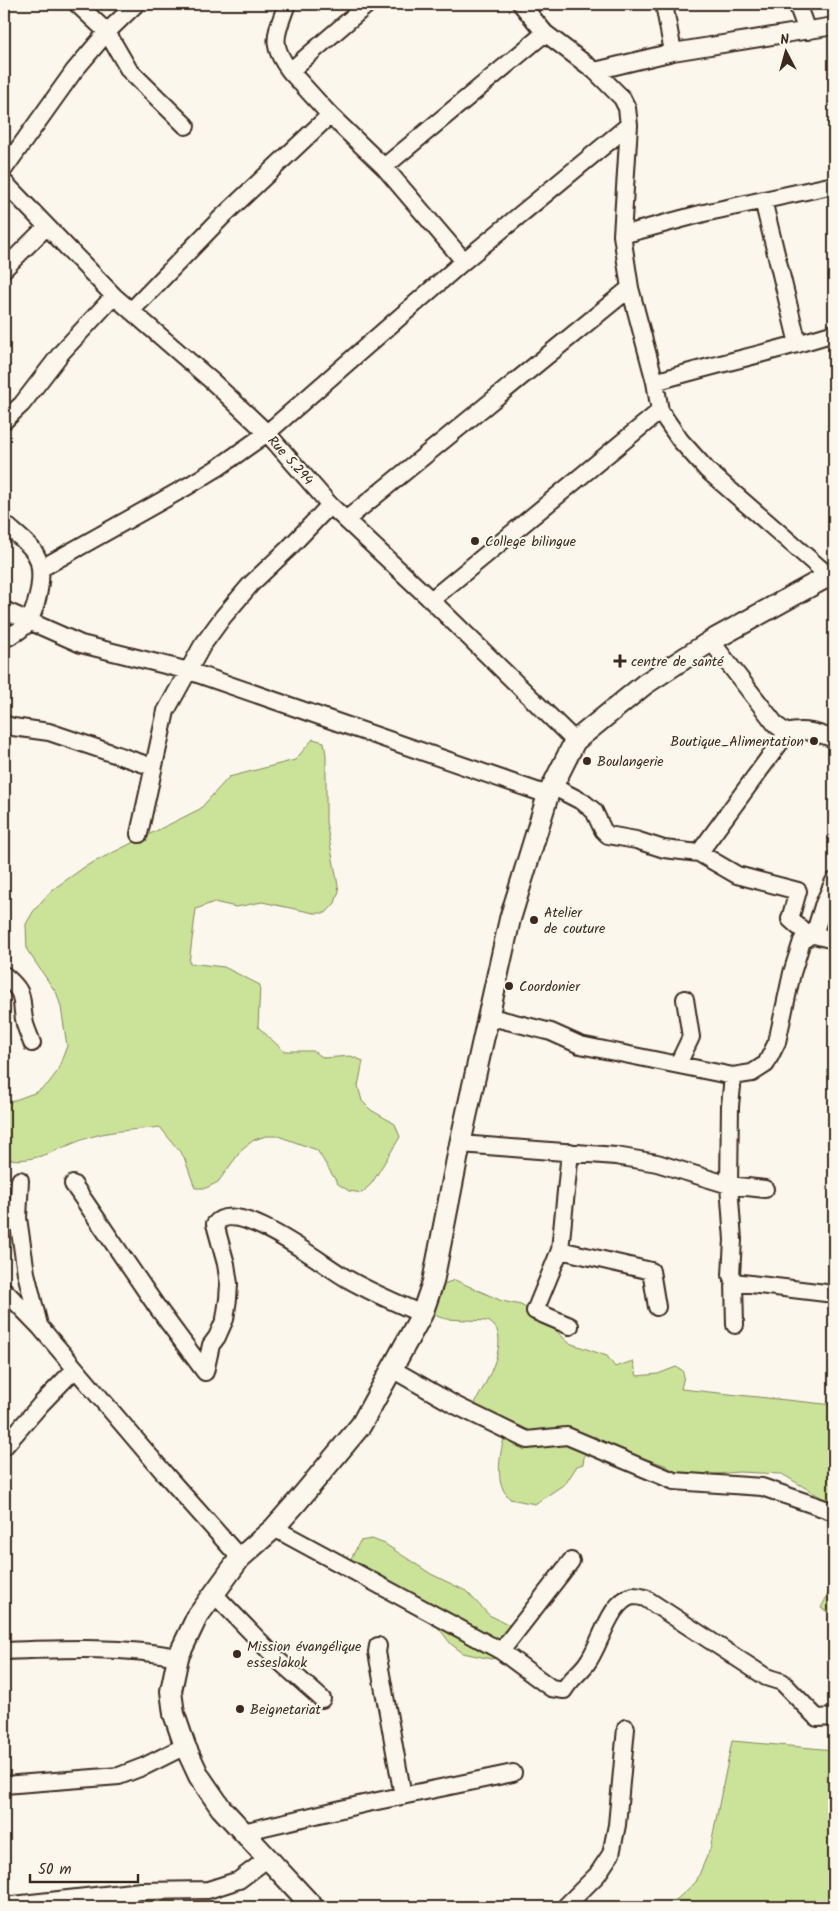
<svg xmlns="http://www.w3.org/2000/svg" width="838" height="1911" viewBox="0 0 838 1911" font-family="Kalam,sans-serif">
  <rect width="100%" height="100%" fill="#fbf7ec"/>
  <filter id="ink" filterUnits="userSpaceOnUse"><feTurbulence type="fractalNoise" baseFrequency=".02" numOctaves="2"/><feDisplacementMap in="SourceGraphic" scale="10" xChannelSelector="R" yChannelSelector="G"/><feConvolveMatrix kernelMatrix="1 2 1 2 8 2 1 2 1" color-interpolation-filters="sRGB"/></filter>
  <g filter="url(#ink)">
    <!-- green -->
    <path fill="#cae399" stroke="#82865c" d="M 313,739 L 324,742 L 326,755 L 326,822 L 339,891 L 335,903 L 326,913 L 314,913 L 262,902 L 236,907 L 214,902 L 196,909 L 189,963 L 224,967 L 260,985 L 258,1027 L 284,1051 L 313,1051 L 324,1058 L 351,1056 L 363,1061 L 358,1086 L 362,1101 L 371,1110 L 395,1124 L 400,1137 L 372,1183 L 362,1193 L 349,1191 L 338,1184 L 317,1150 L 278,1136 L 266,1136 L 254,1140 L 243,1148 L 218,1182 L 206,1188 L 195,1188 L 184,1157 L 160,1127 C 138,1130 114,1130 94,1136 C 64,1144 36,1166 4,1158 L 4,1104 L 37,1092 L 48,1084 L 57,1072 L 67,1046 L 61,1007 L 57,994 L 27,950 L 26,924 L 33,912 L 42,901 L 52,890 L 86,866 L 200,809 L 229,777 L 295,760 Z
      M 455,1280 L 502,1301 L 521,1305 L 544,1319 L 569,1343 L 607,1356 L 615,1367 L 633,1361 L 637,1376 L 658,1374 L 676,1367 L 682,1370 L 684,1376 L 681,1389 L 834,1405 L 834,1505 L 782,1474 L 739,1472 L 681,1477 L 665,1465 L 609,1448 L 595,1436 L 586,1445 L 583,1464 L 577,1466 L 566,1483 L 535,1504 L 510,1499 C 508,1496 504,1492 503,1489 C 495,1472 502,1444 507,1428 L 483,1414 L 475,1403 C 485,1384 515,1335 488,1321 L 446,1319 L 439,1317 L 434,1313 L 434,1306 L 443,1284 Z
      M 372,1539 L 385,1544 L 431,1574 L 466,1591 L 489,1615 L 512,1626 L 503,1657 L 491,1659 L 463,1653 L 451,1644 L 430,1617 L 352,1572 L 351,1559 L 360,1541 Z
      M 834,1582 L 834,1616 L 821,1608 Z
      M 732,1741 L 834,1750 L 834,1907 L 668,1907 L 696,1882 L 710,1849 Z"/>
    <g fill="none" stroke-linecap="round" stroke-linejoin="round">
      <defs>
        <path id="minor" d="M 77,4 L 107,32 L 129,70 L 186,126
          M 287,4 C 276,34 269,44 290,71
          M 368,4 L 290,71 L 330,115 L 384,167 L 464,261
          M 521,4 L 545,33 L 595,71 L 622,98 L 627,108 L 629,125 L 622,235 L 630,288 L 655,382 L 660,411 L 680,440 L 707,470 L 829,576
          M 664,4 L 673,52
          M 797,4 L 807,31
          M 595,71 L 673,52 L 834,26
          M 384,167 L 545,33
          M 4,169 L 74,71 L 107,32 L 136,4
          M 4,182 L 114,296 L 213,382 L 267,433 L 330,505 L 431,600 L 575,741
          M 763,200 L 798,344
          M 622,235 L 704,213 L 834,185
          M 4,269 L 46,227
          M 131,311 L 221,218 L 330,115
          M 655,382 C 715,364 775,352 834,333
          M 4,421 L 22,404 L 62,352 L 114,296
          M 347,519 L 630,288
          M 4,523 C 12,531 29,543 35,553 C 46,571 38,603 29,621 C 24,629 12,635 4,639
          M 40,569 L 188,486 L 219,467 L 267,433 L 464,261 L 629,125
          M 431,600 L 660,411
          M 4,610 L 81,644 L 189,671 L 548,795
          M 711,641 L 776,725 L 787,733 C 804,728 818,733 834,739
          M 4,724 L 13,727 L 49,732 L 153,767
          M 552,786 L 583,802 L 594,811 L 603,830 L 608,835 L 636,840 L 664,849 L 699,853 L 737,875 L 798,891 L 790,919 L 809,936
          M 139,834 L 166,711 L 202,646 L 223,617 L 251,584 L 288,549 L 330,505
          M 699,853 L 787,733
          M 814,935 L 823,906 L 834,881
          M 4,975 C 28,995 19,998 25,1024 C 27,1031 30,1037 32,1043
          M 489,1021 L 499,1019 L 551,1032 L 580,1045 L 733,1076 L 752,1073 L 766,1064 L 777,1042 L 792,973 L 802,941 L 809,936 L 814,935 L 834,940
          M 678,1064 L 691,1037 L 685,999
          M 733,1076 L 730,1106 L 729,1185 L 733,1240 L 731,1275 L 734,1282 L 834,1294
          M 460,1144 L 616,1156 L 657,1163 L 729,1185 L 765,1189
          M 570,1152 L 560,1250 L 535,1311 L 570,1326
          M 20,1180 L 18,1218 L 26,1273 L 39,1325
          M 73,1184 L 157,1307 L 205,1372 L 211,1345 L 217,1337 L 225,1319 L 228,1299 L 229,1284 L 226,1264 L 215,1224 C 236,1196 323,1265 346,1278 C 370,1292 396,1303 422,1314
          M 560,1250 L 651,1271 L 657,1307
          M 734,1282 L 735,1325
          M 4,1290 L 40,1327 L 165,1474 L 240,1558
          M 392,1369 L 455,1405 L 527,1440 L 567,1436 L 674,1481 L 762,1487 L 834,1512
          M 4,1447 L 41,1404 L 74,1370
          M 274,1528 L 501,1651 L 551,1688 L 564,1690 C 570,1679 580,1673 587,1663 C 601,1645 609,1601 633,1596 C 637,1596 642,1597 645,1598 L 766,1677 L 782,1682 L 817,1718 L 834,1717
          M 214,1594 L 279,1661 L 322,1699
          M 378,1646 L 377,1652 L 403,1796
          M 4,1651 C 62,1649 121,1646 178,1657
          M 501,1651 L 571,1561
          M 4,1785 L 119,1776 L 145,1766 L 185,1746
          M 243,1832 L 363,1804 L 513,1773
          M 4,1906 L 141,1891 L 208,1890 L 239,1880 L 267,1859
          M 565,1907 L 597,1875 L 611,1854 L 617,1825 L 626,1728"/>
        <path id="tertiary" d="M 313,1907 L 221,1808 L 199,1776 L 185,1746 L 174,1714 L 171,1691 L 178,1657 L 197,1617 L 240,1558 L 274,1528 L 297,1502 L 361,1425 L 422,1314 L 433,1282 L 460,1144 L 510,919 L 548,795 L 575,741 L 645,684 L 711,641 L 834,573"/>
      </defs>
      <!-- minor casing -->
      <use href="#minor" stroke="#3b2a1e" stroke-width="20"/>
      <!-- tertiary casing -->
      <use href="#tertiary" stroke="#3b2a1e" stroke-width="24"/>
      <!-- minor -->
      <use href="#minor" stroke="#fbf7ec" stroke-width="16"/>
      <!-- tertiary -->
      <use href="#tertiary" stroke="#fbf7ec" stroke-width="20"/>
    </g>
  </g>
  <!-- markers -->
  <g fill="#3b2a1e" stroke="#fbf7ec" stroke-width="2">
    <circle cx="475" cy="541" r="5"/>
    <path d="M617.5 653.5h5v5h5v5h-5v5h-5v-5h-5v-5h5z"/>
    <circle cx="814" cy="741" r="5"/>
    <circle cx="587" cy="761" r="5"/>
    <circle cx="534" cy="920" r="5"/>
    <circle cx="509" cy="986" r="5"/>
    <circle cx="237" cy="1654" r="5"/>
    <circle cx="240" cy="1709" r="5"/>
  </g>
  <g text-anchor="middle" stroke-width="4" stroke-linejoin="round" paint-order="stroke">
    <!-- street labels -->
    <g font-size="14" fill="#3b2a1e" stroke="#fbf7ec">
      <text transform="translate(291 460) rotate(48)" y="5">Rue 5.294</text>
    </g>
    <!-- poi labels -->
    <g font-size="14" fill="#3b2a1e" stroke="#fbf7ec" text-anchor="start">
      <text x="485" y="546">College bilingue</text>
      <text x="631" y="666">centre de santé</text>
      <text x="804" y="746" text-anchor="end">Boutique_Alimentation</text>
      <text x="597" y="766">Boulangerie</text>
      <text x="544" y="917">Atelier<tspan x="544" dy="16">de couture</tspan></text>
      <text x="519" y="991">Coordonier</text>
      <text x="247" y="1651">Mission évangélique<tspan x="247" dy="16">esseslakok</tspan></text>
      <text x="250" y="1714">Beignetariat</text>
    </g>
  </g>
  <!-- margin -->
  <rect width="838" height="1911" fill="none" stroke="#fbf7ec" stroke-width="20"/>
  <rect x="10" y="10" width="818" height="1891" fill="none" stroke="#3b2a1e" stroke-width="2" filter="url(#ink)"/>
  <!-- north arrow -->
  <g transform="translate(786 52) rotate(354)" stroke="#fbf7ec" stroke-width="4" paint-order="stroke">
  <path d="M0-4L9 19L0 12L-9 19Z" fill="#3b2a1e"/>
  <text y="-8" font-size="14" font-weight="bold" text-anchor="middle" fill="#3b2a1e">N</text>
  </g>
  <!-- scale -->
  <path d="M30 1874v8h108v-8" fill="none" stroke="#3b2a1e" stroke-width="2.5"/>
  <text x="38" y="1874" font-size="15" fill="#3b2a1e" stroke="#fbf7ec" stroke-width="4" paint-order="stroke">50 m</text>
</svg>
